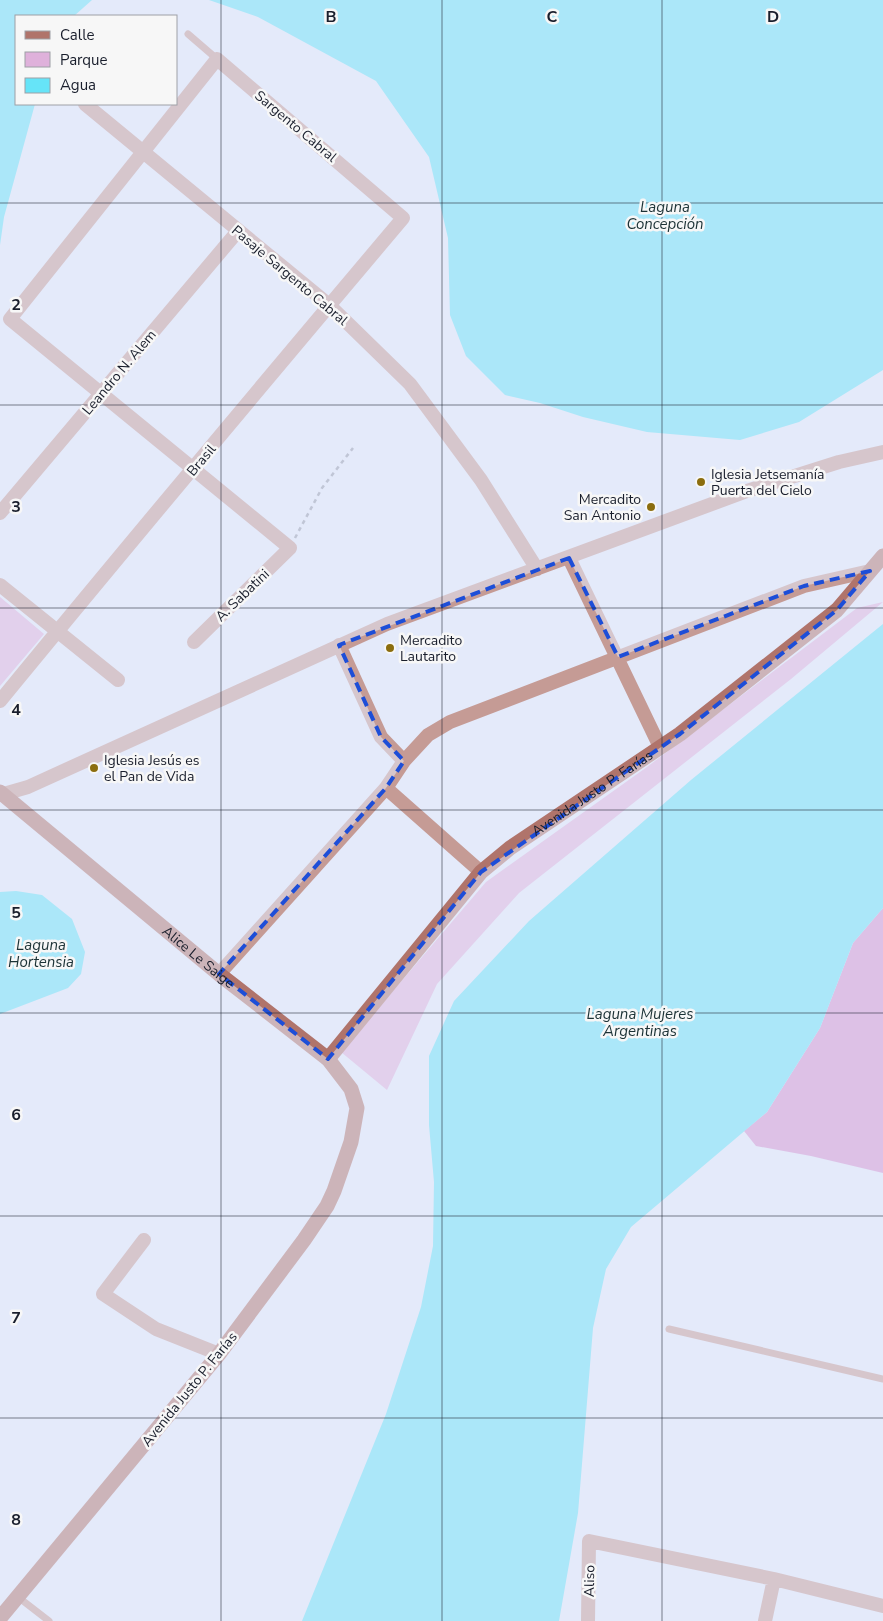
<svg xmlns="http://www.w3.org/2000/svg" width="883" height="1621" viewBox="0 0 883 1621" font-family="'Nunito Sans',sans-serif">
  <rect width="100%" height="100%" fill="#e4eafa"/>
  <!-- green -->
  <path fill="#dfb1db" d="M 0,597 L 44,634 L 0,686 Z
    M 883,602 L 791,679 L 519,893 L 437,984 L 387,1090 L 341,1052 L 486,882 L 647,767 L 857,608 Z"/>
  <!-- forest -->
  <path fill="#d491cf" d="M 883,908 L 883,1173 L 811,1156 L 756,1146 L 744,1131 L 767,1112 L 820,1028 L 853,943 Z"/>
  <!-- water -->
  <path fill="#66e4f8" d="M 0,0 L 92,0 L 74,16 L 16,16 L 16,104 L 35,104 L 4,217 L 0,245 Z
    M 209,0 L 883,0 L 883,370 L 799,422 L 740,440 L 647,432 L 583,417 L 540,403 L 505,395 L 466,356 L 450,315 L 448,238 L 429,157 L 376,81 L 258,17 Z
    M 883,624 L 883,908 L 853,943 L 820,1028 L 767,1112 L 631,1227 L 606,1269 L 593,1328 L 578,1513 L 559,1621 L 302,1621 L 386,1414 L 421,1307 L 433,1246 L 434,1182 L 429,1125 L 429,1056 L 454,1001 L 529,921 L 691,780 Z
    M 16,891 L 42,895 L 72,919 L 85,952 L 81,974 L 68,988 L 0,1014 L 0,892 Z"/>
  <g fill="none" stroke-linecap="round" stroke-linejoin="round">
    <!-- path -->
    <path stroke="#969bab" stroke-width="2.5" stroke-dasharray="4 4" stroke-linecap="butt" d="M 295,538 L 322,488 L 353,448"/>
    <!-- lane -->
    <path stroke="#c59b95" stroke-width="7" d="M 188,34 L 217,59
      M 669,1329 L 883,1379
      M 18,1597 L 49,1621"/>
    <!-- street -->
    <path stroke="#c59b95" stroke-width="14" d="M 85,104 L 329,305 L 410,384 L 481,480 L 537,569
      M 0,513 L 238,231
      M 569,558 L 660,747
      M 0,585 L 118,680
      M 339,645 L 381,737 L 404,761
      M 0,701 C 133,539 268,378 403,218 L 217,59 L 10,319 L 290,548 L 194,642
      M 386,788 L 481,872
      M 0,795 L 28,787 L 387,624 L 747,491 L 839,462 L 883,452
      M 219,974 L 386,788 L 404,761 L 428,735 L 450,722 L 804,586 L 870,571
      M 144,1240 L 103,1294 L 156,1329 L 219,1354
      M 588,1621 L 589,1541 L 774,1579 L 883,1606
      M 765,1621 L 774,1579"/>
    <!-- secondary -->
    <g stroke="#b0746b" stroke-width="15">
      <path id="s1" d="M 0,792 L 219,974 L 328,1059 L 351,1089 L 357,1108 L 351,1142 L 334,1191 L 327,1206 L 304,1240 L 219,1354 L 0,1618"/>
      <path id="s2" d="M 328,1059 L 481,872 L 510,848 L 680,734 L 837,610 L 883,556"/>
    </g>
  </g>
  <!-- marked area -->
  <path d="M0 0H883V1621H0ZM 569,558 L 618,657 L 804,586 L 870,571 L 837,610 L 680,734 L 481,872 L 328,1059 L 219,974 L 386,788 L 404,761 L 381,737 L 339,645 Z" fill="#e4eafa" fill-opacity=".55" fill-rule="evenodd"/>
  <path fill="none" stroke="#1d4ed8" stroke-width="4" stroke-dasharray="10 6" stroke-linejoin="round" d="M 569,558 L 618,657 L 804,586 L 870,571 L 837,610 L 680,734 L 481,872 L 328,1059 L 219,974 L 386,788 L 404,761 L 381,737 L 339,645 Z"/>
  <!-- grid -->
  <path fill="none" stroke="#191e2c" stroke-width="1" stroke-opacity="0.55" d="M 221,0 L 221,1621M 442,0 L 442,1621M 662,0 L 662,1621M 0,203 L 883,203M 0,405 L 883,405M 0,608 L 883,608M 0,810 L 883,810M 0,1013 L 883,1013M 0,1216 L 883,1216M 0,1418 L 883,1418"/>
  <!-- markers -->
  <g fill="#8b6d0e" stroke="#f7f7f7" stroke-width="2">
    <circle cx="701" cy="482" r="5"/>
    <circle cx="651" cy="507" r="5"/>
    <circle cx="390" cy="648" r="5"/>
    <circle cx="94" cy="768" r="5"/>
  </g>
  <g text-anchor="middle" stroke-width="5" stroke-linejoin="round" paint-order="stroke">
    <!-- street labels -->
    <g font-size="14" fill="#191e2c" stroke="#f7f7f7">
      <text transform="translate(296 126) rotate(40)" y="5">Sargento Cabral</text>
      <text transform="translate(290 275) rotate(40)" y="5">Pasaje Sargento Cabral</text>
      <text transform="translate(119 372) rotate(-50)" y="5">Leandro N. Alem</text>
      <text transform="translate(201 460) rotate(-50)" y="5">Brasil</text>
      <text transform="translate(242 595) rotate(-44)" y="5">A. Sabatini</text>
      <text dy="5" stroke="none"><textPath href="#s2" startOffset="378">Avenida Justo P. Farías</textPath></text>
      <text dy="5" stroke="none"><textPath href="#s1" startOffset="258">Alice Le Saige</textPath></text>
      <text transform="translate(189 1389) rotate(-51)" y="5">Avenida Justo P. Farías</text>
      <text transform="translate(589 1581) rotate(-89)" y="5">Aliso</text>
    </g>
    <!-- poi labels -->
    <g font-size="14" fill="#191e2c" stroke="#f7f7f7" text-anchor="start">
      <text x="711" y="479">Iglesia Jetsemanía<tspan x="711" dy="16">Puerta del Cielo</tspan></text>
      <text x="641" y="504" text-anchor="end">Mercadito<tspan x="641" dy="16">San Antonio</tspan></text>
      <text x="400" y="645">Mercadito<tspan x="400" dy="16">Lautarito</tspan></text>
      <text x="104" y="765">Iglesia Jesús es<tspan x="104" dy="16">el Pan de Vida</tspan></text>
    </g>
    <!-- water labels -->
    <g font-size="15" font-style="italic" fill="#1c3236" stroke="#f7f7f7">
      <text x="665" y="212">Laguna<tspan x="665" dy="17">Concepción</tspan></text>
      <text x="41" y="950">Laguna<tspan x="41" dy="17">Hortensia</tspan></text>
      <text x="640" y="1019">Laguna Mujeres<tspan x="640" dy="17">Argentinas</tspan></text>
    </g>
  </g>
  <g font-size="16" text-anchor="middle" font-weight="bold" fill="#191e2c" stroke="#f7f7f7" stroke-width="5" stroke-linejoin="round" paint-order="stroke">
    <text x="331" y="22">B</text>
    <text x="552" y="22">C</text>
    <text x="773" y="22">D</text>
    <text x="16" y="310">2</text>
    <text x="16" y="512">3</text>
    <text x="16" y="715">4</text>
    <text x="16" y="918">5</text>
    <text x="16" y="1120">6</text>
    <text x="16" y="1323">7</text>
    <text x="16" y="1525">8</text>
  </g>
  <!-- legend -->
  <rect x="15" y="15" width="162" height="90" fill="#f7f7f7" stroke="#9ea0a6"/>
  <rect x="25" y="31" width="25" height="8" fill="#b0746b" stroke="#9ea0a6"/>
  <text x="60" y="40" font-size="15" fill="#191e2c">Calle</text>
  <rect x="25" y="52" width="25" height="15" fill="#dfb1db" stroke="#9ea0a6"/>
  <text x="60" y="65" font-size="15" fill="#191e2c">Parque</text>
  <rect x="25" y="78" width="25" height="15" fill="#66e4f8" stroke="#9ea0a6"/>
  <text x="60" y="90" font-size="15" fill="#191e2c">Agua</text>
</svg>
